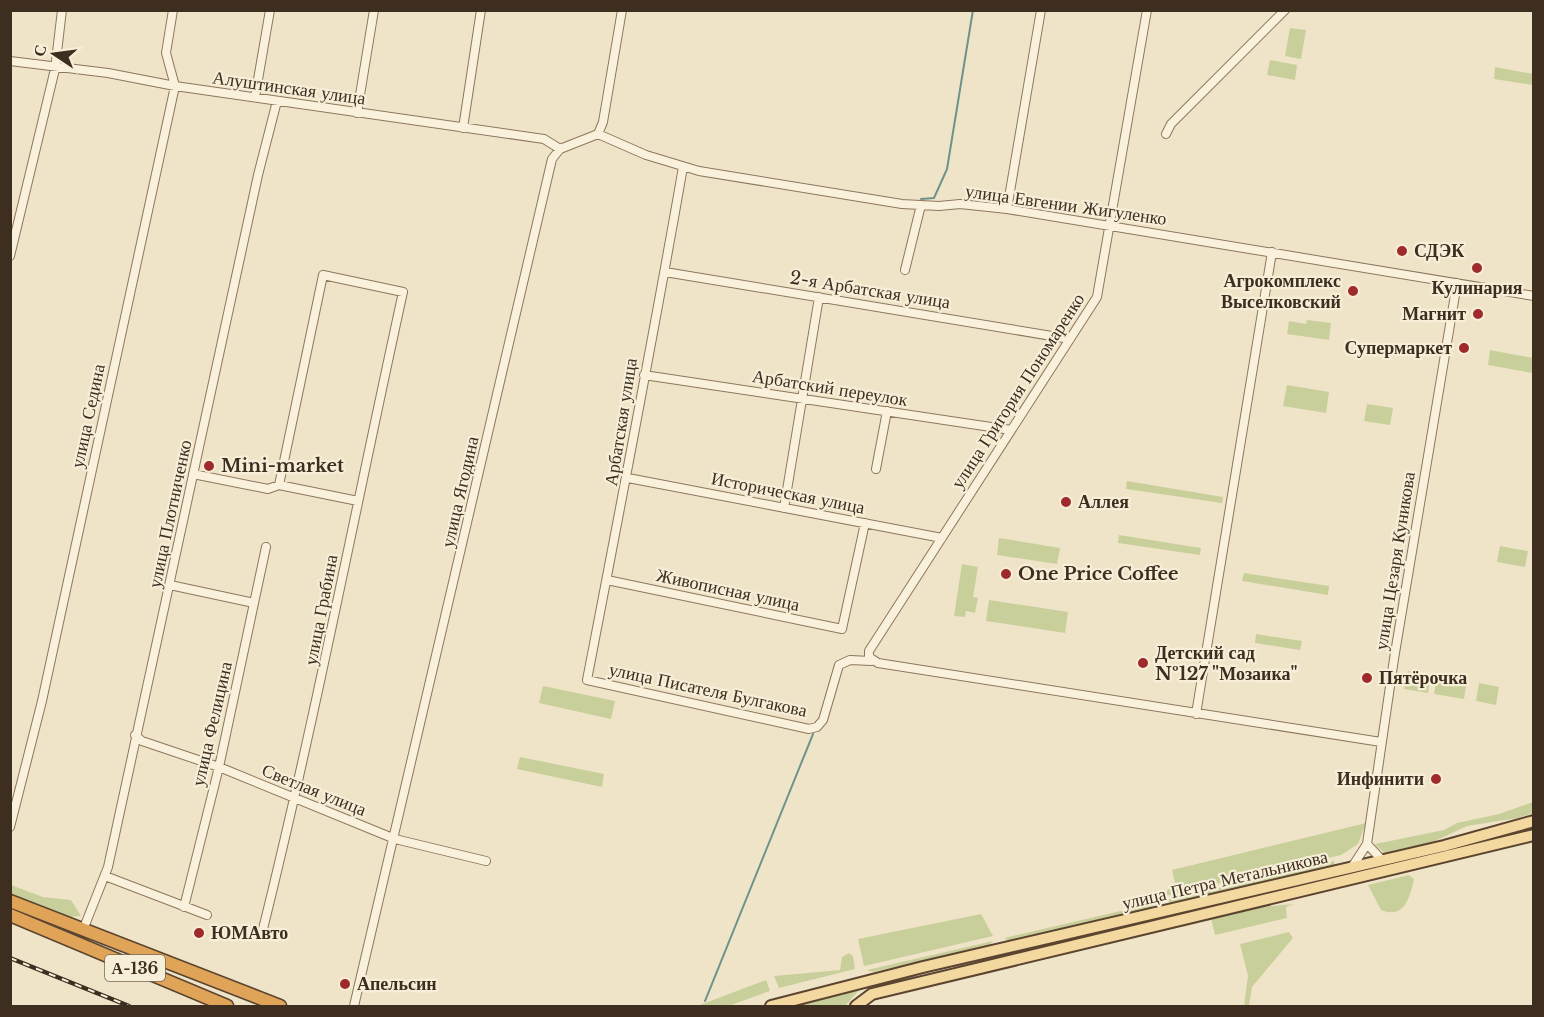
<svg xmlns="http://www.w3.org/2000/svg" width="1544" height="1017" viewBox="0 0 1544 1017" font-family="'Libre Baskerville',serif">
  <rect width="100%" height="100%" fill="#f0e4c8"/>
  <!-- green -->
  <path fill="#c9cf9b" d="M 1290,28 L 1306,30 L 1301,59 L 1285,56 Z
    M 1270,60 L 1297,65 L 1295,80 L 1267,75 Z
    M 1495,67 L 1533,74 L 1533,85 L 1494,79 Z
    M 1307,320 L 1331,323 L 1329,340 L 1287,334 L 1289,321 L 1306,324 Z
    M 1490,350 L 1533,358 L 1533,373 L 1488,365 Z
    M 1287,385 L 1329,392 L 1326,413 L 1283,406 Z
    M 1367,404 L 1393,408 L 1390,425 L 1364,421 Z
    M 1127,481 L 1223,497 L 1222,503 L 1126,489 Z
    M 1119,535 L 1201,548 L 1200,555 L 1118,543 Z
    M 999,538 L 1060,548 L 1057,564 L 997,555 Z
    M 1500,546 L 1528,551 L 1525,567 L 1497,562 Z
    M 962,564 L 978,567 L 973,597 L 978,598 L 975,613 L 966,611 L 965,617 L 954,616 Z
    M 1244,573 L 1329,586 L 1328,595 L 1242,581 Z
    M 989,600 L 1068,612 L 1065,633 L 986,621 Z
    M 1256,634 L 1302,641 L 1300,650 L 1255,643 Z
    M 1408,671 L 1431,675 L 1428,693 L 1404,689 Z
    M 1437,676 L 1467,681 L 1464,699 L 1434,694 Z
    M 1479,683 L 1499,687 L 1496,705 L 1476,701 Z
    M 543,686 L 615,701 L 611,719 L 539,703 Z
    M 520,757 L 604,774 L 602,787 L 517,769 Z
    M 1533,802 L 1533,813 L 1518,818 L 1467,826 L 1433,842 L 1384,853 L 1375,844 L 1444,830 L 1457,823 L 1499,814 Z
    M 1366,823 L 1358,844 L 1341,855 L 1165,896 L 1168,889 L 1176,887 L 1172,870 Z
    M 1334,861 L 1335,865 L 1171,903 L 1166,900 Z
    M 1409,875 L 1414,879 C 1410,896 1405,920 1381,910 L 1368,885 Z
    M 11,885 L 43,897 L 71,900 L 81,916 L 70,917 L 11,894 Z
    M 1155,903 L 1151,908 L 1010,941 L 1004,938 Z
    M 1294,904 L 1286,907 L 1287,918 L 1215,935 L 1211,918 L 1252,908 Z
    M 981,914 L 993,936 L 864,966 L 858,939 Z
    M 1289,932 L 1293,938 L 1252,987 L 1249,1006 L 1244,1006 L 1248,976 L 1240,944 Z
    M 993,941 L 988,947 L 872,972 L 867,970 Z
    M 849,953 L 853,956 L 855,969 L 779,988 L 774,976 L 840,970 L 842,957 Z
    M 766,980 L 770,991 L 728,1006 L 697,1006 Z
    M 880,982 L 859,990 L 845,1006 L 784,1006 Z"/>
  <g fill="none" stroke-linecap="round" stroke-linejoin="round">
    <!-- stream -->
    <path stroke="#6f938a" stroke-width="2" d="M 921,199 L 934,198 L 947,169 L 973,10
      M 705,1001 L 813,734"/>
    <defs>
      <path id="minor" d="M 1147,10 L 1097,297 L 869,651 L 869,657 L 878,663 L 1381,742
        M 10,61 L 108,73 L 175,86 L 544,139 L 560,149
        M 255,97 L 270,10
        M 357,113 L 374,10
        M 463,128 L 481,10
        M 598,134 L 646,155 L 699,171 L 902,204 L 939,206 L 960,204 L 1007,209 L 1534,296
        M 1166,134 L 1171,124 L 1285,10
        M 683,167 C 653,339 620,509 587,680 L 809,729 L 817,727 L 823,720 L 839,665 L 850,660 L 871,661
        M 1007,209 L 1041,10
        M 10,256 L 55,69 L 62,10
        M 905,270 L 921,205
        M 665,272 L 1070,339
        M 644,375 L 1011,430
        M 876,469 L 887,411
        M 193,474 L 268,489 L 279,485 L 358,501
        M 628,478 L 942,538
        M 784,508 L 819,297
        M 607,580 L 842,629 L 865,523
        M 170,585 L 254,603
        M 1196,714 L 1272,252
        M 135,735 L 142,741 L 219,767 L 395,839 L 486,861
        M 10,827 L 42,701 L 175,86 L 166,53 L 173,10
        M 1367,844 L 1382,860
        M 1352,867 L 1367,844 L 1394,659 L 1457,283
        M 105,876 L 207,915
        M 184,907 L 219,767 L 266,547
        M 83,930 L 108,867 L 258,175 L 277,101
        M 262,933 C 315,720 356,506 403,292 L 323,275 L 279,485
        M 354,1006 L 552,159 L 560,149 L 598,134 L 603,122 L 622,10"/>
      <path id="major" d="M 771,1006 L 923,967 L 1444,846 L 1534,821
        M 856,1006 L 872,994 L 1534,835"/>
      <path id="highway" d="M 10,901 L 280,1006
        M 10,915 L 227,1006"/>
    </defs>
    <!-- minor casing -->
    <use href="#minor" stroke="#8d765c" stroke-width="10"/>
    <!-- major casing -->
    <use href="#major" stroke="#5b4430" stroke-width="14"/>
    <!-- highway casing -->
    <use href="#highway" stroke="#5b4430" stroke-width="15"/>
    <!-- minor -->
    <use href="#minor" stroke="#faf1dc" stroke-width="8"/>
    <!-- major -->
    <use href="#major" stroke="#f3d9a0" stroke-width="10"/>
    <!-- highway -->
    <use href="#highway" stroke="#e0a458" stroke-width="12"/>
    <defs>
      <path id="rail" d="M 10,958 L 129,1006"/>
    </defs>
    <!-- rail casing -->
    <use href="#rail" stroke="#3d2e20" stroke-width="4.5"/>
    <!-- rail -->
    <use href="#rail" stroke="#f7eed8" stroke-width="2" stroke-dasharray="7" stroke-linecap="butt"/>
  </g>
  <!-- markers -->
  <g fill="#9e2a2b" stroke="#f7eed8" stroke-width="2">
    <circle cx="1402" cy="251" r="6"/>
    <circle cx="1477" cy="268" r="6"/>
    <circle cx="1353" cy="291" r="6"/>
    <circle cx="1478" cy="314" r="6"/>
    <circle cx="1464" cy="348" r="6"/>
    <circle cx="209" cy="466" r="6"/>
    <circle cx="1066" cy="502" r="6"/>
    <circle cx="1006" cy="574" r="6"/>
    <circle cx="1143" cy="663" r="6"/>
    <circle cx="1367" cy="678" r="6"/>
    <circle cx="1436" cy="779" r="6"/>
    <circle cx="199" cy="933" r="6"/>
    <circle cx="345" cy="984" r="6"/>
  </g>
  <g text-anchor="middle" stroke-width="4.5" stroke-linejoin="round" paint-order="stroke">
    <!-- shield labels -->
    <rect fill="#f7eed8" stroke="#756857" stroke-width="1.5" x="105" y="955" width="60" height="26" rx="4.5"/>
    <g font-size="16" font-weight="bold" fill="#3d2e20">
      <text x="135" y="974">А-136</text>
    </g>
    <!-- street labels -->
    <g font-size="18" fill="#3d2e20" stroke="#f7eed8">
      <text transform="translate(289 88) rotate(8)" y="6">Алуштинская улица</text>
      <text transform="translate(1066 205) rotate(8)" y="6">улица Евгении Жигуленко</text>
      <text transform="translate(870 290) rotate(9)" y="6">2-я Арбатская улица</text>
      <text transform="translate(830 388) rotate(9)" y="6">Арбатский переулок</text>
      <text transform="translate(1018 391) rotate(-57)" y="6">улица Григория Пономаренко</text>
      <text transform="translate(88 416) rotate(-78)" y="6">улица Седина</text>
      <text transform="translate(621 422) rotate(-81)" y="6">Арбатская улица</text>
      <text transform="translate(460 492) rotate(-77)" y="6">улица Ягодина</text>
      <text transform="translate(788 493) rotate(11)" y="6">Историческая улица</text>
      <text transform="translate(170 514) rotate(-78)" y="6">улица Плотниченко</text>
      <text transform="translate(1395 561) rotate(-81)" y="6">улица Цезаря Куникова</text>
      <text transform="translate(728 590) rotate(12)" y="6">Живописная улица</text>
      <text transform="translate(321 610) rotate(-79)" y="6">улица Грабина</text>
      <text transform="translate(708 690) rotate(12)" y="6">улица Писателя Булгакова</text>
      <text transform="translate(212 724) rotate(-77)" y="6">улица Фелицина</text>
      <text transform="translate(314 790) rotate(22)" y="6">Светлая улица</text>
      <text transform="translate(1225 880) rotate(-13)" y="6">улица Петра Метальникова</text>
    </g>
    <!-- poi labels -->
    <g font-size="18" font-weight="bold" fill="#3d2e20" stroke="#f7eed8" text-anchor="start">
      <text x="1414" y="257">СДЭК</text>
      <text x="1341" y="287" text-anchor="end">Агрокомплекс<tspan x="1341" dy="21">Выселковский</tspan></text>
      <text x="1477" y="294" text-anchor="middle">Кулинария</text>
      <text x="1466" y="320" text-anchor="end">Магнит</text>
      <text x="1452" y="354" text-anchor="end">Супермаркет</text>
      <text x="221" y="472">Mini-market</text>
      <text x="1078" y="508">Аллея</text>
      <text x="1018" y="580">One Price Coffee</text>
      <text x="1155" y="659">Детский сад<tspan x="1155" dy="21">№127 "Мозаика"</tspan></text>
      <text x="1379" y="684">Пятёрочка</text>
      <text x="1424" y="785" text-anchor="end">Инфинити</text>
      <text x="211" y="939">ЮМАвто</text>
      <text x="357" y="990">Апельсин</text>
    </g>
  </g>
  <!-- border -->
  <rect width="1544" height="1017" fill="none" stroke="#3d2e20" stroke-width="24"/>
  <!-- north arrow -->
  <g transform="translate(54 54) rotate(283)" stroke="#f7eed8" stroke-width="4.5" paint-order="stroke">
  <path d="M0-4.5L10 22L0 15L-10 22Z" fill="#3d2e20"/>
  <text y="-9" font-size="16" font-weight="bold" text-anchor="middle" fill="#3d2e20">С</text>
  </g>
</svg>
